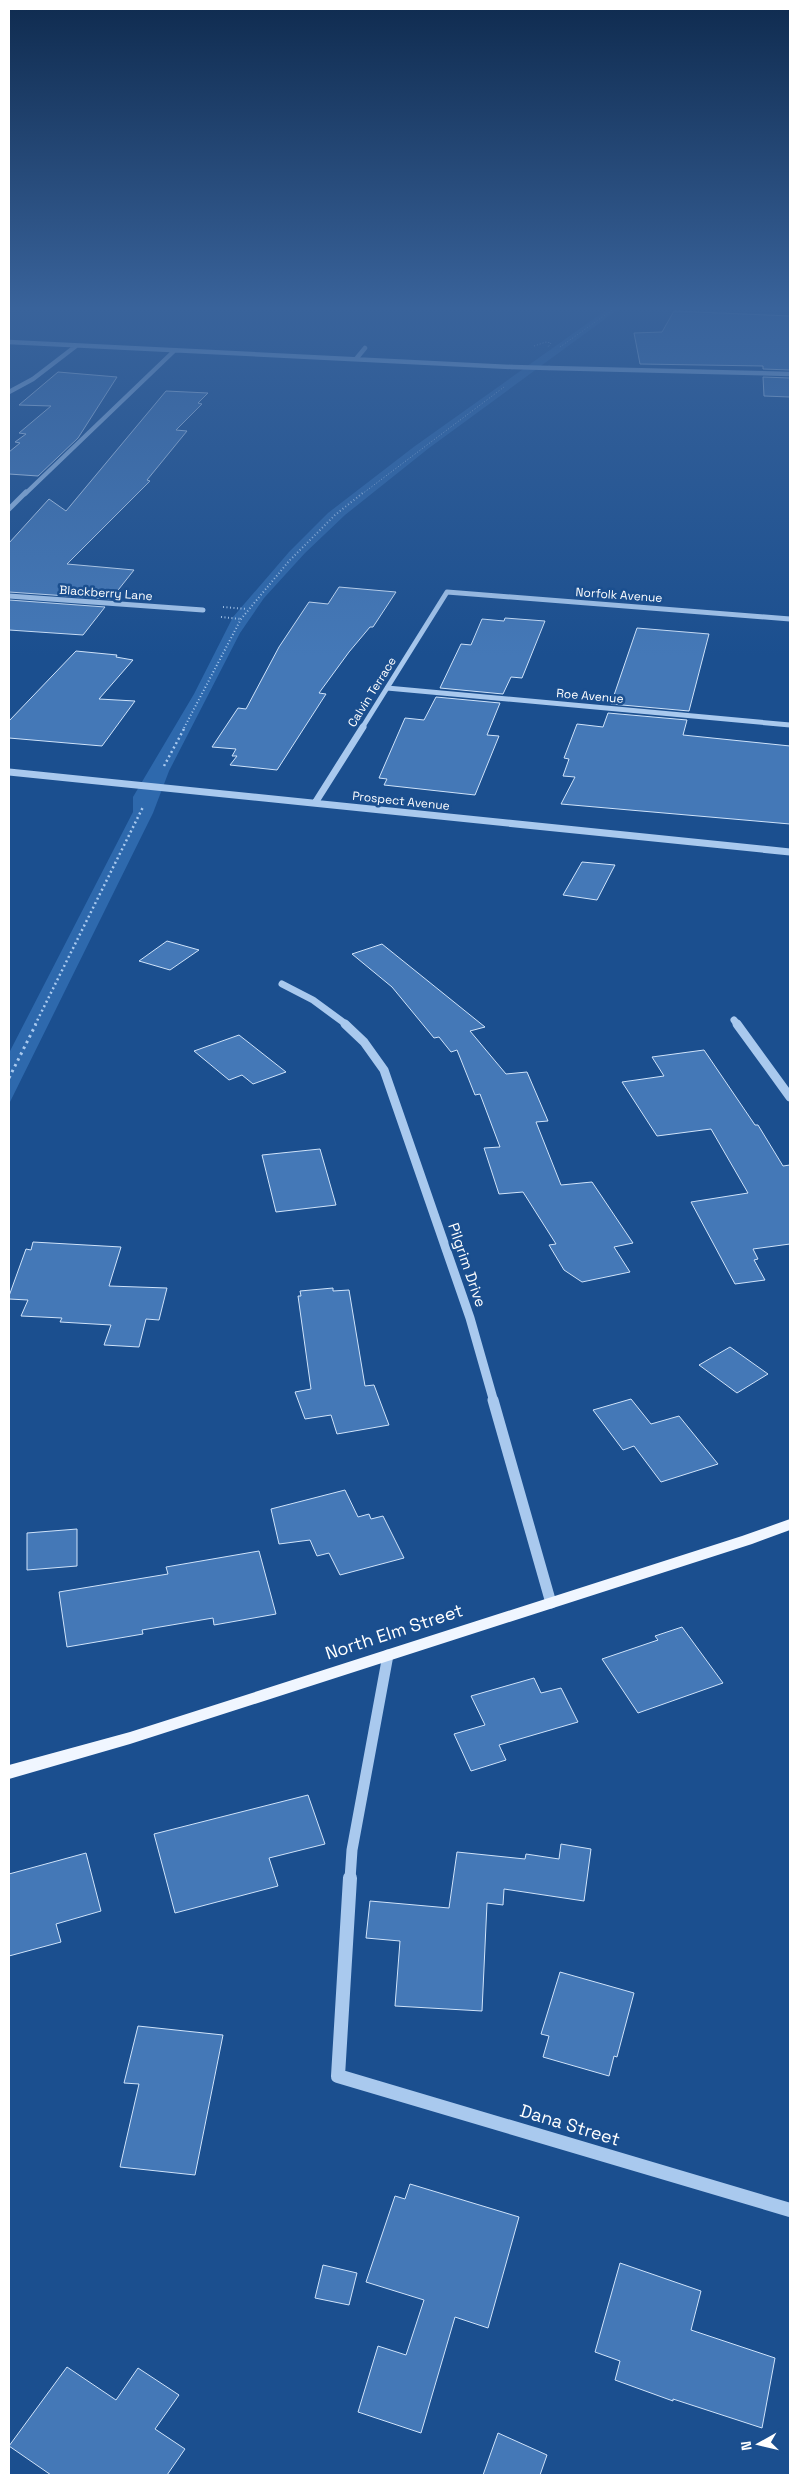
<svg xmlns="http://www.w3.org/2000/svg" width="799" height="2484" viewBox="0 0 799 2484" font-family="'Space Grotesk',sans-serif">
  <rect width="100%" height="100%" fill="#1b4f8f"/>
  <!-- green -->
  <path fill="#2e69ad" d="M 609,308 L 620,308 L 429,448 L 345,515 L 305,553 L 264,598 L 240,633 L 169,771 L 153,813 L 9,1104 L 9,1053 L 133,812 L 133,797 L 194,694 L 233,617 L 289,552 L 328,513 L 415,446 Z"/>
  <!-- building -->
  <path fill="#4478b7" stroke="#cfe3fa" d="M 674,311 L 790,316 L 790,370 L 763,369 L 763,366 L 640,364 L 634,333 L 662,332 Z
    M 58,372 L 117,377 L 78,438 L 38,476 L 9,474 L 9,452 L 20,443 L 15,442 L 26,434 L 19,433 L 51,406 L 19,405 Z
    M 763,377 L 790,378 L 790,397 L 764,396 Z
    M 166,391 L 208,393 L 198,403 L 202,404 L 176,430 L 187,431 L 147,480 L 150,481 L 67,564 L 134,570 L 111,599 L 9,592 L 9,543 L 49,499 L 66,511 Z
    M 339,587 L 396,592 L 373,627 L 370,627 L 349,652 L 319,693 L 326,694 L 277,770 L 230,765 L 237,756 L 232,756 L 236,749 L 212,747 L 238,708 L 246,709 L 279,647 L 309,602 L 328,604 Z
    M 9,600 L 105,607 L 83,635 L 9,630 Z
    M 505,618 L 545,621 L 522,678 L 511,677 L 503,694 L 440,688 L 461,644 L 471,645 L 482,619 L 504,621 Z
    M 637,628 L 709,634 L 689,711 L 611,704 Z
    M 76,651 L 117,655 L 116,657 L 133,660 L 99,699 L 135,701 L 102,746 L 9,738 L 9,721 Z
    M 436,697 L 500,703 L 487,735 L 499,736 L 475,795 L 384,785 L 387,779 L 379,778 L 405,718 L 424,720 Z
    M 608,713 L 687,720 L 683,735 L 790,746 L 790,824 L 561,804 L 575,777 L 563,776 L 569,759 L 564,758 L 577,724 L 603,727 Z
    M 582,862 L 615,865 L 597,900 L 563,895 Z
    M 167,941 L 199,950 L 170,970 L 139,961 Z
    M 382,944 L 485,1027 L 470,1031 L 506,1074 L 527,1072 L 548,1121 L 536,1122 L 561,1185 L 592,1182 L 633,1243 L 614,1247 L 630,1272 L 582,1282 L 564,1270 L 549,1245 L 556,1244 L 523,1192 L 499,1194 L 484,1148 L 500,1147 L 480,1094 L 475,1095 L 457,1050 L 451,1052 L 439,1037 L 434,1038 L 392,987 L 352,954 Z
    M 239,1035 L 286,1072 L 253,1084 L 242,1075 L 229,1080 L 194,1051 Z
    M 704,1050 L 755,1125 L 758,1125 L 783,1166 L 790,1165 L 790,1244 L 753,1249 L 758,1259 L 754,1260 L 765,1280 L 735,1284 L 691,1202 L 748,1193 L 711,1129 L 657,1136 L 622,1082 L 664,1076 L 652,1057 Z
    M 320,1149 L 336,1205 L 276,1212 L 262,1155 Z
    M 33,1242 L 121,1247 L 109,1286 L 167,1288 L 159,1320 L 146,1319 L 139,1347 L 104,1345 L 111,1325 L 60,1322 L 62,1318 L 21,1316 L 28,1300 L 9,1299 L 9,1296 L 26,1249 L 31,1250 Z
    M 333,1288 L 333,1291 L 349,1290 L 365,1386 L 374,1385 L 389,1425 L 337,1434 L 331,1415 L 305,1419 L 295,1392 L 311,1389 L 298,1296 L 301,1296 L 300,1291 Z
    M 730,1347 L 768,1374 L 737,1393 L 699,1365 Z
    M 631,1399 L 651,1424 L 679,1416 L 718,1464 L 661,1482 L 634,1446 L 623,1450 L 593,1410 Z
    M 345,1490 L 358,1517 L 369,1514 L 371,1519 L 383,1516 L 404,1558 L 340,1575 L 329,1553 L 317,1556 L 310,1540 L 279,1544 L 271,1509 Z
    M 77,1529 L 77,1566 L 27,1570 L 27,1533 Z
    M 259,1551 L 276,1614 L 214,1625 L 213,1618 L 142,1630 L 143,1634 L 67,1647 L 59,1592 L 168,1574 L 166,1567 Z
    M 682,1627 L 723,1683 L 638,1713 L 602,1659 L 658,1640 L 655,1636 Z
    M 534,1678 L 541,1693 L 561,1688 L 578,1722 L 499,1745 L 506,1760 L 471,1771 L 454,1734 L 485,1725 L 471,1696 Z
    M 308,1795 L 325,1844 L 269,1858 L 278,1886 L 175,1913 L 154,1834 Z
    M 561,1844 L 591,1849 L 584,1901 L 504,1889 L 503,1905 L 487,1903 L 482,2011 L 395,2006 L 400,1941 L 366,1938 L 370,1901 L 449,1908 L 457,1852 L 525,1859 L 526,1854 L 559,1859 Z
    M 86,1853 L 101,1911 L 56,1924 L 61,1942 L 9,1956 L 9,1874 Z
    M 560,1972 L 634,1993 L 617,2057 L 614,2056 L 609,2076 L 543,2057 L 549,2036 L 541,2034 Z
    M 138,2026 L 223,2035 L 195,2175 L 120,2167 L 139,2084 L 124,2083 Z
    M 410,2184 L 519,2217 L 488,2328 L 455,2317 L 421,2433 L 358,2412 L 378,2346 L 406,2355 L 424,2300 L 366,2282 L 395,2196 L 405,2199 Z
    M 620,2263 L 701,2291 L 691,2330 L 775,2358 L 762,2428 L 673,2399 L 673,2401 L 615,2380 L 620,2361 L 595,2352 Z
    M 323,2265 L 357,2273 L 349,2305 L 315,2298 Z
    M 67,2367 L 116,2400 L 138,2368 L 179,2395 L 155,2429 L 185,2449 L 167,2475 L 51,2475 L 9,2446 Z
    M 498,2433 L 547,2455 L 540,2475 L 483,2475 Z"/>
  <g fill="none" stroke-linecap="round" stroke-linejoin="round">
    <!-- path-far3 -->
    <path stroke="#a9c9ee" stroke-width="1" stroke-dasharray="1 2" stroke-linecap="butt" d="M 534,346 L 546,342 L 551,343 L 548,347
      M 560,347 L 615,308
      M 362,494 L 504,387"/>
    <!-- path-far2 -->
    <path stroke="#a9c9ee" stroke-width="2" stroke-dasharray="1 2.5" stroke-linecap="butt" d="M 223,607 L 247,609
      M 221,617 L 241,619
      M 184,728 L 241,619 L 289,561 L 335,515 L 364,492"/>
    <!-- path-far1 -->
    <path stroke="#a9c9ee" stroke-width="2.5" stroke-dasharray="2 3" stroke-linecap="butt" d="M 164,766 L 185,727
      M 35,1025 L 143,807"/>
    <!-- path -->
    <path stroke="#a9c9ee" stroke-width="3" stroke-dasharray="2.5 4" stroke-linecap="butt" d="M 9,1078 L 36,1024"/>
    <!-- minor-far5 -->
    <path stroke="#a9c9ee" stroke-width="4.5" d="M 9,342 L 512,367
      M 356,359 L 365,348
      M 549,368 L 790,374
      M 9,392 L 33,379 L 76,346
      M 25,494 L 174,351"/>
    <!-- minor-far4 -->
    <path stroke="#a9c9ee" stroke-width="5" d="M 9,509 L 26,492
      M 9,596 L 203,610
      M 387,688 L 790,725
      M 362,728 L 447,592 L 790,619"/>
    <!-- minor-far3 -->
    <path stroke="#a9c9ee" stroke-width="7" d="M 9,772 L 790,852
      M 315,803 L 363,727
      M 282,984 L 313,1000 L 347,1025
      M 734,1020 L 738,1025"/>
    <!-- minor-far2 -->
    <path stroke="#a9c9ee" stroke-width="9" d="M 345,1024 L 364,1042 L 384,1070 L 470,1318 L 494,1402
      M 737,1024 L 790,1097"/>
    <!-- minor-far1 -->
    <path stroke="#a9c9ee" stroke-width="11" d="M 493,1400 L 551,1603
      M 350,1879 L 352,1850 L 388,1655"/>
    <!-- minor -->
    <path stroke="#a9c9ee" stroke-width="14" d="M 350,1878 L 338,2076 L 790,2210"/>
    <!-- major -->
    <path fill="#f0f6ff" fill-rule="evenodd" d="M 790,1519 L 790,1530 L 752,1544 L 130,1744 L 9,1779 L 9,1765 L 130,1732 L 742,1536 Z"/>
    <!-- minor-bridge -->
    <path stroke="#a9c9ee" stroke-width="4.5" d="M 512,367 L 549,368"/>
  </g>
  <!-- sky -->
  <linearGradient id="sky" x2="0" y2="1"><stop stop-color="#0f2b4f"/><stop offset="0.47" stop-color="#39639b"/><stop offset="1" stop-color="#39639b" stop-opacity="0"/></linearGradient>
  <rect width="799" height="656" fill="url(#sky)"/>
  <g text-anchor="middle" stroke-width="5" stroke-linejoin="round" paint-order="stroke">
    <!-- far-street labels -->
    <g font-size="12" fill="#fff" stroke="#1b4f8f">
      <text transform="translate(106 593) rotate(4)" y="4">Blackberry Lane</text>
      <text transform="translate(619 595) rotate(4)" y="4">Norfolk Avenue</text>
      <text transform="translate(372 692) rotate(-58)" y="4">Calvin Terrace</text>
      <text transform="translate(590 696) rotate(5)" y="4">Roe Avenue</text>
      <text transform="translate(401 801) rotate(6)" y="4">Prospect Avenue</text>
    </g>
    <!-- street labels -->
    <g font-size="15" fill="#fff" stroke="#1b4f8f">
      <text transform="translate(467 1265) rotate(71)" y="5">Pilgrim Drive</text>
    </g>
    <!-- near-street labels -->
    <g font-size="18" fill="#fff" stroke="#1b4f8f">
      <text transform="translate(394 1632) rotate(-18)" y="6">North Elm Street</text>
      <text transform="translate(570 2125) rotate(17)" y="6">Dana Street</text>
    </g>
  </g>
  <!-- border -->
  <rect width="799" height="2484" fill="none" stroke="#ffffff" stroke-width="20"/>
  <!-- north arrow -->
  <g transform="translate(759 2444) rotate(262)" stroke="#1b4f8f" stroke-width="4" paint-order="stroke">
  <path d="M0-4L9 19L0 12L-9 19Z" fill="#ffffff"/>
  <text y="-8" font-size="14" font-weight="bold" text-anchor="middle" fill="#ffffff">N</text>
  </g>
</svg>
